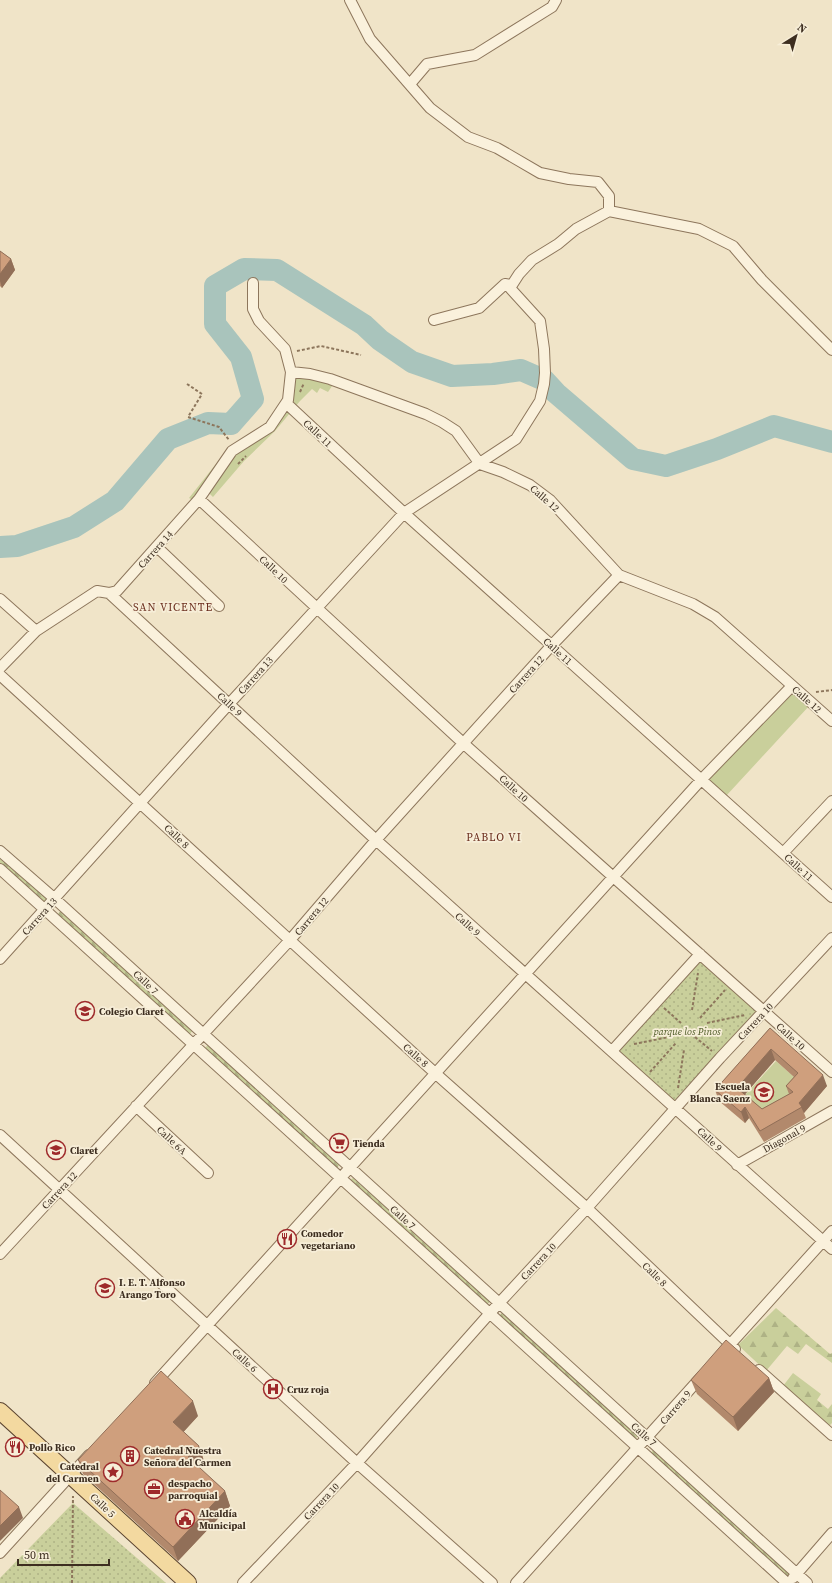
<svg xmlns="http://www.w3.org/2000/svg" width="832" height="1583" viewBox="0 0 832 1583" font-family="'Source Serif 4',serif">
  <defs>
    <pattern id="forest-firs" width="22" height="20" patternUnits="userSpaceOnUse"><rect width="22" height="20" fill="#c9cf9b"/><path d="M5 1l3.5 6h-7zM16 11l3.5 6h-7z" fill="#aeb285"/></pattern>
    <pattern id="park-dots" width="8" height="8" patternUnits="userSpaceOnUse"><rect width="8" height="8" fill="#c9cf9b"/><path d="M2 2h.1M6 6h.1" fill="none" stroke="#aeb285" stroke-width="1.8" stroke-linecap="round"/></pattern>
  </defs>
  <rect width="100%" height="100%" fill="#f0e4c8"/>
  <!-- green -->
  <path fill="#c9cf9b" d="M 303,376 L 334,383 L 328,392 L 320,388 L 317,393 L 312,389 L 300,401 L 275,431 L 244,461 L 213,497 L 207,491 L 235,452 L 271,428 L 289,400 L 296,377 Z
    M 227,450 L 195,501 L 189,498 Z
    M 792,690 L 810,705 L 726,796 L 708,781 Z
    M 776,1061 L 802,1084 L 769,1119 L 744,1096 Z"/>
  <!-- forest -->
  <path fill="url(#forest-firs)" d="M 0,856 L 48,898 L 44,903 L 0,864 Z
    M 62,909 L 193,1030 L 189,1035 L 58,914 Z
    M 208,1045 L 340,1164 L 337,1168 L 204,1049 Z
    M 353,1178 L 490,1301 L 486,1306 L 349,1181 Z
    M 776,1308 L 830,1354 L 832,1353 L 832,1363 L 806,1344 L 798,1354 L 787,1346 L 766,1371 L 738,1345 Z
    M 502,1313 L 639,1435 L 634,1440 L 498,1317 Z
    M 793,1373 L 821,1394 L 817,1400 L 828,1409 L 832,1404 L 832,1423 L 829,1426 L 783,1386 Z
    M 653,1450 L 791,1573 L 787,1577 L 650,1454 Z"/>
  <!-- park -->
  <path fill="url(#park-dots)" d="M 700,958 L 758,1010 L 674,1101 L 618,1050 Z
    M 73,1503 L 166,1583 L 0,1583 L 0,1578 Z"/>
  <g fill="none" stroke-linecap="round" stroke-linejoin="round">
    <!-- river -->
    <path stroke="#a9c4bc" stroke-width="22" d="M 0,547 L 17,546 L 74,527 L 115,501 L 168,439 L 208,423 L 231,424 L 253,399 L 241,357 L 215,324 L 215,286 L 244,269 L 277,270 L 364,325 L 380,340 L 412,362 L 452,376 L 493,374 L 521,370 L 544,380 L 556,393 L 633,459 L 666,466 L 717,449 L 774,426 L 832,442"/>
    <defs>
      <path id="minor" d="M 350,0 L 370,39 L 430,108 L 468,137 L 497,148 L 540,173 L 569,179 L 598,182 L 609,196 L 609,211
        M 410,84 L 427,64 L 475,55 L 552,7 L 556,0
        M 253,283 L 253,309 L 259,321 L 285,349 L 291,372 L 310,374 L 330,379 L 426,414 L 442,422 L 456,431 L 480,464 L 503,472 L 530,485 L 550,500 L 619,575 L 693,604 L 715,617 L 832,721
        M 434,320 L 479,308 L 505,284 L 512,285
        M 286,403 L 404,513 L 832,897
        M 199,499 L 463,743 L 832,1072
        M 157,547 L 219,606
        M 109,593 L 376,840 L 832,1249
        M 0,599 L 36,631
        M 0,668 L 36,631 L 97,591 L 109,593 L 117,591 L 199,499 L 232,451 L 270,427 L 288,400 L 291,372
        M 0,675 L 435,1073 L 587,1208 L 735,1349
        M 0,851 L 55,899 L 807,1583
        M 783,853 L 832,801
        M 0,869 L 787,1583
        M 0,959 L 229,704 L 404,513 L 516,439 L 540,401 L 544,384 L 545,373 L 544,349 L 540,321 L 510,288 L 519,274 L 532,260 L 558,244 L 576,229 L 609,211 L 699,229 L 733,246 L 762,280 L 832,350
        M 612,1051 L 700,954
        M 136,1106 L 208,1173
        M 0,1135 L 357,1463 L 492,1583
        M 737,1165 L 832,1111
        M 0,1254 L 290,940 L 376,840 L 552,645 L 619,575
        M 726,1349 L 832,1231
        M 759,1370 L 832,1435
        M 155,1383 L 701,780 L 792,686
        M 0,1553 L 89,1455
        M 793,1578 L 832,1533
        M 243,1583 L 357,1463 L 490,1313 L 587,1208 L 720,1058 L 832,938
        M 516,1583 L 702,1376"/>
      <path id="primary" d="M 0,1411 L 188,1583"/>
    </defs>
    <!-- minor casing -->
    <use href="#minor" stroke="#8d765c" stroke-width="12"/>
    <!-- primary casing -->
    <use href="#primary" stroke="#5b4430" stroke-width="18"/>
    <!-- path -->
    <path stroke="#8d765c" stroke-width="2" stroke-dasharray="3 2" stroke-linecap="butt" d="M 297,351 L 321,346 L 361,355
      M 187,384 L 202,394 L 188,417 L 219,427 L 229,440
      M 300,392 L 304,383
      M 238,464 L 246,456
      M 816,692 L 832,690
      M 664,1008 L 681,1023
      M 692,1010 L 698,973
      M 700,1018 L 725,990
      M 707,1023 L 745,1015
      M 695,1037 L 712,1051
      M 634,1044 L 669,1037
      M 650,1072 L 676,1043
      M 678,1088 L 684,1050
      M 72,1583 L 73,1496"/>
    <!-- minor -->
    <use href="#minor" stroke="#faf1dc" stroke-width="10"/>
    <!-- primary -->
    <use href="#primary" stroke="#f3d9a0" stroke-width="16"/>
  </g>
  <!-- wall -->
  <path fill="#b2896c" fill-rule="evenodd" d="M 0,251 L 11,259 L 15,270 L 2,288 L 0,286 Z
    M 770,1028 L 827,1086 L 804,1113 L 806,1118 L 764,1142 L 749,1118 L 745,1123 L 719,1101 L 715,1090 ZM 775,1060 L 794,1077 L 786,1086 L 789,1094 L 762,1109 L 745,1094 Z
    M 769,1378 L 774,1392 L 738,1431 L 697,1394 L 691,1380 Z
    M 198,1416 L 183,1432 L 199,1446 L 204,1461 L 198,1467 L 225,1491 L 230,1506 L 178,1561 L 83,1474 L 78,1460 Z"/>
  <!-- shaded-wall -->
  <path fill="#916f58" d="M 11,259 L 15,270 L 2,288 L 0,281 L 0,274 Z
    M 771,1049 L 775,1060 L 741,1099 L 737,1088 Z
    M 823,1075 L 827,1086 L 804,1113 L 799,1103 Z
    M 745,1107 L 749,1118 L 745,1123 L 741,1112 Z
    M 769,1378 L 774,1392 L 738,1431 L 733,1417 Z
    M 193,1401 L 198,1416 L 179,1437 L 173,1422 Z
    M 199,1446 L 204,1461 L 194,1472 L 188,1457 Z
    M 225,1491 L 230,1506 L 178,1561 L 173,1547 Z
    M 19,1507 L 23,1518 L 0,1541 L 0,1526 Z"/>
  <!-- building -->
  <path fill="#cf9f7d" stroke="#916f58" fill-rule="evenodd" d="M 0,251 L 11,259 L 0,274 Z
    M 770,1028 L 823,1075 L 799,1103 L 802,1107 L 760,1131 L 745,1107 L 741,1112 L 715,1090 ZM 771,1049 L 798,1073 L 786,1086 L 793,1092 L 762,1109 L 737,1088 Z
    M 726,1340 L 769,1378 L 733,1417 L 691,1380 Z
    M 161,1371 L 193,1401 L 173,1422 L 199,1446 L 188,1457 L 225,1491 L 173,1547 L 78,1460 Z
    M 0,1490 L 19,1507 L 0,1526 Z"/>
  <!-- icons -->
  <defs>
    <symbol id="school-ring" viewBox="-11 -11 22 22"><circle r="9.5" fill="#f7eed8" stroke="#9e2a2b" stroke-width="1.5"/><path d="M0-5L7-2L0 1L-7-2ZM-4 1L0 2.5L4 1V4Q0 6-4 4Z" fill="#9e2a2b"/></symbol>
    <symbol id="supermarket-ring" viewBox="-11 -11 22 22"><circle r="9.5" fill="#f7eed8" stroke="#9e2a2b" stroke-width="1.5"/><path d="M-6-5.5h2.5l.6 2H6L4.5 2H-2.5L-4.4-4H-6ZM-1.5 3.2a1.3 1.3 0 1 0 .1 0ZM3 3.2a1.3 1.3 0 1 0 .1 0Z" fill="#9e2a2b"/></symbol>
    <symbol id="restaurant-ring" viewBox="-11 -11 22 22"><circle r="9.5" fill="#f7eed8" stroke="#9e2a2b" stroke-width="1.5"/><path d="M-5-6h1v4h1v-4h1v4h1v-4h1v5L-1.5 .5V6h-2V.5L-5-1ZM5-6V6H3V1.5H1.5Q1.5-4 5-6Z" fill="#9e2a2b"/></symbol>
    <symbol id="hospital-ring" viewBox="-11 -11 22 22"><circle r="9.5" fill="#f7eed8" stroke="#9e2a2b" stroke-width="1.5"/><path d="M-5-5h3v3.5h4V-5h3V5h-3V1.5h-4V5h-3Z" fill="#9e2a2b"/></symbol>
    <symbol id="building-ring" viewBox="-11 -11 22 22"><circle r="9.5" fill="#f7eed8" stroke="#9e2a2b" stroke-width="1.5"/><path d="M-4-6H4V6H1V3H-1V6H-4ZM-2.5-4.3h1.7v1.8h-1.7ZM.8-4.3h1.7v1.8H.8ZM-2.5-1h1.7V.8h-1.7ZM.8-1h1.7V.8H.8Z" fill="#9e2a2b"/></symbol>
    <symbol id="sight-ring" viewBox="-11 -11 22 22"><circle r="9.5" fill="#f7eed8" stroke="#9e2a2b" stroke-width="1.5"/><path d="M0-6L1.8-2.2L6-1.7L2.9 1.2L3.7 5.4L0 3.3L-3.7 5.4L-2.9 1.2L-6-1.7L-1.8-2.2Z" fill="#9e2a2b"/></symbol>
    <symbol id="office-ring" viewBox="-11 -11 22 22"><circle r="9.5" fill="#f7eed8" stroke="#9e2a2b" stroke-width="1.5"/><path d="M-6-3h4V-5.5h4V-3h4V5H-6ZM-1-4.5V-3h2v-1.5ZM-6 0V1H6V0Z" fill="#9e2a2b"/></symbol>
    <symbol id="civic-ring" viewBox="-11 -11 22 22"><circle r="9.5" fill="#f7eed8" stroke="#9e2a2b" stroke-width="1.5"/><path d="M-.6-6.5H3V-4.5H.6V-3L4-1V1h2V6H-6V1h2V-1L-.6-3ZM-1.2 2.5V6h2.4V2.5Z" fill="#9e2a2b"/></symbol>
  </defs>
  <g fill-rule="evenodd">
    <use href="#school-ring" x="74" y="1000" width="22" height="22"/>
    <use href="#school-ring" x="753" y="1081" width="22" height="22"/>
    <use href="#supermarket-ring" x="328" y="1132" width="22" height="22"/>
    <use href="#school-ring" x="45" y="1139" width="22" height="22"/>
    <use href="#restaurant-ring" x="276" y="1228" width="22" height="22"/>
    <use href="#school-ring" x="94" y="1277" width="22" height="22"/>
    <use href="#hospital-ring" x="262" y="1378" width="22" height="22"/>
    <use href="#restaurant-ring" x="4" y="1436" width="22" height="22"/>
    <use href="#building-ring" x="119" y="1445" width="22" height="22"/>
    <use href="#sight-ring" x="102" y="1461" width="22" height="22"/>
    <use href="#office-ring" x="143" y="1478" width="22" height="22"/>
    <use href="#civic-ring" x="174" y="1508" width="22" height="22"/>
  </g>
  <g text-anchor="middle" stroke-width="3.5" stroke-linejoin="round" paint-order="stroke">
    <!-- street labels -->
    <g font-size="10" fill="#3d2e20" stroke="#f7eed8">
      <text transform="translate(318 433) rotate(43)" y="4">Calle 11</text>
      <text transform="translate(545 498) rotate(41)" y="4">Calle 12</text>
      <text transform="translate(155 549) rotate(-48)" y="4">Carrera 14</text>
      <text transform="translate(274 569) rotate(43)" y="4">Calle 10</text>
      <text transform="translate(558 651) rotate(42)" y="4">Calle 11</text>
      <text transform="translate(526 674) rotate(-48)" y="4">Carrera 12</text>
      <text transform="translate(255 675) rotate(-48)" y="4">Carrera 13</text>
      <text transform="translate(807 699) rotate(41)" y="4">Calle 12</text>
      <text transform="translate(230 704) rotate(43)" y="4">Calle 9</text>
      <text transform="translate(514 788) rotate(42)" y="4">Calle 10</text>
      <text transform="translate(177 836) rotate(43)" y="4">Calle 8</text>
      <text transform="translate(799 867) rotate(42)" y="4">Calle 11</text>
      <text transform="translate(39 916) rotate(-48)" y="4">Carrera 13</text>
      <text transform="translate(311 916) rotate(-50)" y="4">Carrera 12</text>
      <text transform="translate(468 924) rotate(42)" y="4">Calle 9</text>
      <text transform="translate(146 982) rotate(43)" y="4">Calle 7</text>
      <text transform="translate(755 1021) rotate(-47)" y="4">Carrera 10</text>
      <text transform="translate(791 1036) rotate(42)" y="4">Calle 10</text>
      <text transform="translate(416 1055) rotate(42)" y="4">Calle 8</text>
      <text transform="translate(784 1138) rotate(-29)" y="4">Diagonal 9</text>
      <text transform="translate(710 1139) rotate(43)" y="4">Calle 9</text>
      <text transform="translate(172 1140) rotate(43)" y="4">Calle 6A</text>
      <text transform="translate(59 1190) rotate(-47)" y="4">Carrera 12</text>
      <text transform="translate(403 1217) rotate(42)" y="4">Calle 7</text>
      <text transform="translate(538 1261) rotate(-47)" y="4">Carrera 10</text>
      <text transform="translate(655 1274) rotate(44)" y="4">Calle 8</text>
      <text transform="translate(245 1360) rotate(42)" y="4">Calle 6</text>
      <text transform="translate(675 1407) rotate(-49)" y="4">Carrera 9</text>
      <text transform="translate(644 1434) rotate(42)" y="4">Calle 7</text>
      <text transform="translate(321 1501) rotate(-47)" y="4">Carrera 10</text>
      <text transform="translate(103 1505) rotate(43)" y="4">Calle 5</text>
    </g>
    <!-- poi labels -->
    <g font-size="10" font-weight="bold" fill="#3d2e20" stroke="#f7eed8" text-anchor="start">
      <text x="99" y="1015">Colegio Claret</text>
      <text x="750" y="1090" text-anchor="end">Escuela<tspan x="750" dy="12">Blanca Saenz</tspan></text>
      <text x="353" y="1147">Tienda</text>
      <text x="70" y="1154">Claret</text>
      <text x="301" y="1237">Comedor<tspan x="301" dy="12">vegetariano</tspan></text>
      <text x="119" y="1286">I. E. T. Alfonso<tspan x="119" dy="12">Arango Toro</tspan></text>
      <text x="287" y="1393">Cruz roja</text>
      <text x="29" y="1451">Pollo Rico</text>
      <text x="144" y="1454">Catedral Nuestra<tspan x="144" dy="12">Señora del Carmen</tspan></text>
      <text x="99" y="1470" text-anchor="end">Catedral<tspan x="99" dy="12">del Carmen</tspan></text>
      <text x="168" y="1487">despacho<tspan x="168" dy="12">parroquial</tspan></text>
      <text x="199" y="1517">Alcaldía<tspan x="199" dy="12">Municipal</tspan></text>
    </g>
    <!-- park labels -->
    <g font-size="10" font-style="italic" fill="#4d5a26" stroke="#f7eed8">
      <text x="687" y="1035">parque los Pinos</text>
    </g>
    <!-- neighbourhood labels -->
    <g font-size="11" letter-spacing="1" fill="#6b2e1e" stroke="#f7eed8">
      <text x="173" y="611">SAN VICENTE</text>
      <text x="494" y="841">PABLO VI</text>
    </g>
  </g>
  <!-- north arrow -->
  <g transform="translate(796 36) rotate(37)" stroke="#f7eed8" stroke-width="3" paint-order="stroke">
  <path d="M0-3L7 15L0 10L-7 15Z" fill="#3d2e20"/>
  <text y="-6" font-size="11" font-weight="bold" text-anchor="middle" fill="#3d2e20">N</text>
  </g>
  <!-- scale -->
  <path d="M18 1559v6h91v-6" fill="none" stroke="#3d2e20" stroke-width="2"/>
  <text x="24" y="1559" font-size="12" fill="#3d2e20" stroke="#f7eed8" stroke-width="3" paint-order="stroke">50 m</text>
</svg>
